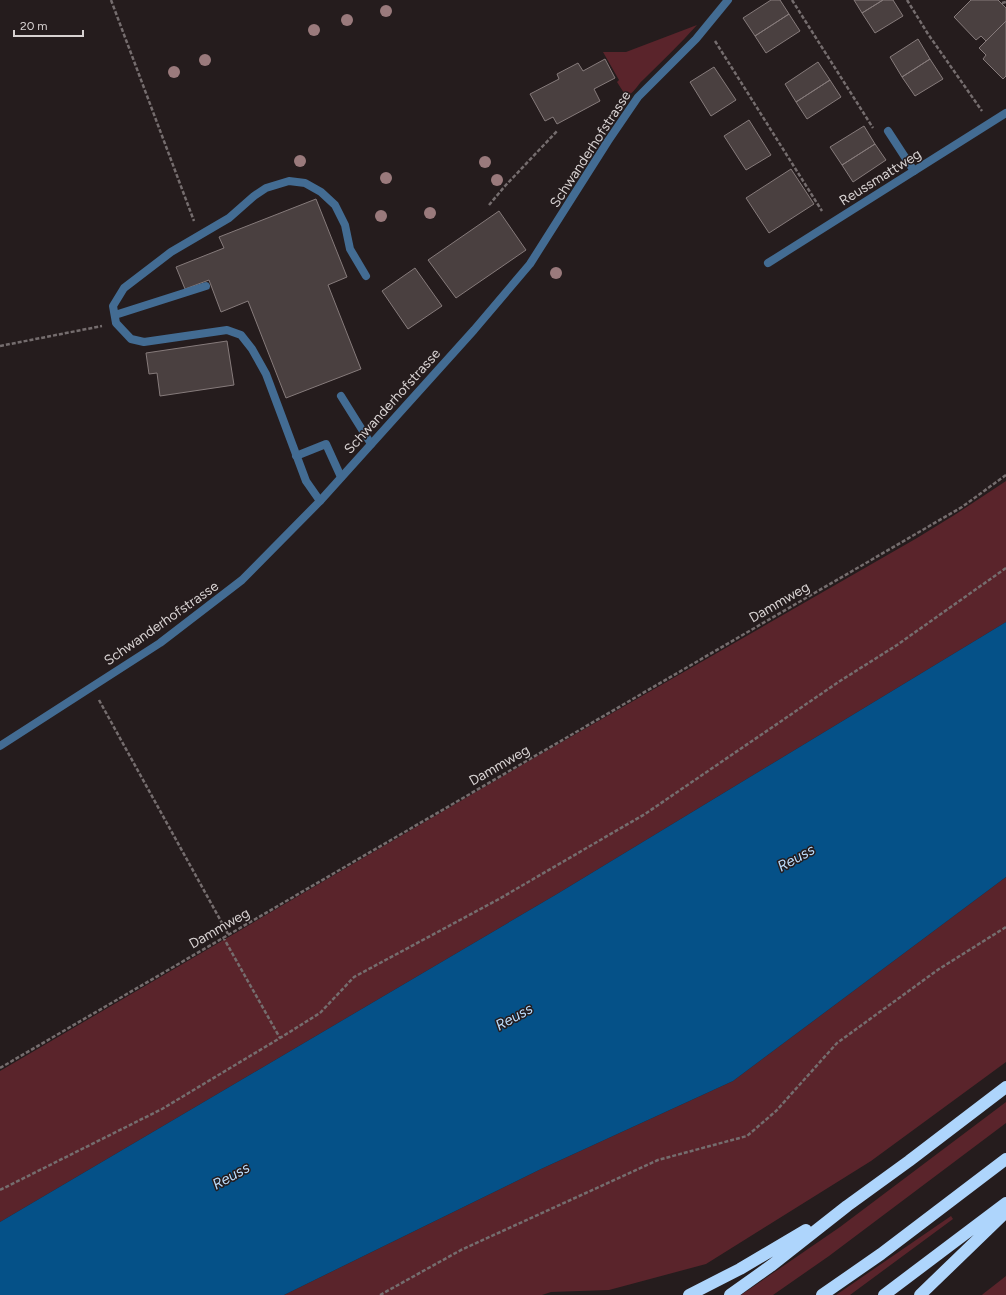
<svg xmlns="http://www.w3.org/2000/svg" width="1006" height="1295" viewBox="0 0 1006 1295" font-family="Figtree,sans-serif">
  <rect width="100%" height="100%" fill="#251c1d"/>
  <!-- green -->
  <path fill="#5a242b" d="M 697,25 C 680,44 662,61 644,79 C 639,83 635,91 630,94 L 624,93 L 617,82 L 619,80 L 603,52 L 626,52 Z
    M 1006,481 L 1006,622 L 557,894 L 0,1222 L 0,1071 L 534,758 L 917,538 L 956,514 Z
    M 1006,877 L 1006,1062 L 871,1161 L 706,1264 L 609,1290 L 551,1292 L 542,1295 L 284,1295 L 541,1169 L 733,1081 Z
    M 1006,1102 L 1006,1123 L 829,1256 L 773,1295 L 741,1295 L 840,1227 Z
    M 951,1216 L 953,1219 L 850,1295 L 836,1295 Z
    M 1006,1276 L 1006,1295 L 982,1295 L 983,1294 Z"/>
  <!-- water -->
  <path fill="#055188" d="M 1006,622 L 1006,877 L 733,1081 L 541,1169 L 284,1295 L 0,1295 L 0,1222 L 557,894 Z"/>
  <!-- building -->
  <path fill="#4a4040" stroke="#867b7b" d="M 771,0 L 780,0 L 789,14 L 755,36 L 743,18 Z
    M 854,0 L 883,0 L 862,13 Z
    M 883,0 L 893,0 L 903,16 L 875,33 L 862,13 Z
    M 971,0 L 998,0 L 1006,8 L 1006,21 L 986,41 L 981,36 L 976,40 L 954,17 Z
    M 789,14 L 800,31 L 766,53 L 755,36 Z
    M 1006,21 L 1006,76 L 1003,79 L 983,59 L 986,55 L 979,48 Z
    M 918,39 L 930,59 L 902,77 L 890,57 Z
    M 605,59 L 615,78 L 594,89 L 600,101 L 557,124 L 553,117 L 545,121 L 530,94 L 559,79 L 557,74 L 578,63 L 583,71 Z
    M 930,59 L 943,79 L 915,96 L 902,77 Z
    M 818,62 L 830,80 L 796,102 L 785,84 Z
    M 714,67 L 736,100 L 711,116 L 690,82 Z
    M 830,80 L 841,97 L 807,119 L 796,102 Z
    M 749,120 L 771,155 L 746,170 L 724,136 Z
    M 864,126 L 875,144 L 842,165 L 830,147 Z
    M 875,144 L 886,160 L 853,182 L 842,165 Z
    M 791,169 L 814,204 L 769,233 L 746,198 Z
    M 316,199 L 347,277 L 328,285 L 361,369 L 286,398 L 248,301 L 221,312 L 209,280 L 185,289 L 176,267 L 224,248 L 219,237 Z
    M 499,211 L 526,250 L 456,298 L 428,260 Z
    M 415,268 L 442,306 L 408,329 L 382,291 Z
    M 227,341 L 234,385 L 160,396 L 157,373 L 149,374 L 146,353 Z"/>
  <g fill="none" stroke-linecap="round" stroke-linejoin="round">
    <!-- path -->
    <path stroke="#756d6e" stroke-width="2.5" stroke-dasharray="4 2" stroke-linecap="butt" d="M 111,0 L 194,221
      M 792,0 L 873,128
      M 907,0 L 928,34 L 982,111
      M 1002,3 L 1006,2
      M 715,41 L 822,211
      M 489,205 L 505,186 L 558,130
      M 0,346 L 102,326
      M 99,700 L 228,934
      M 223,937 L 280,1038
      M 0,1068 L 962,507 L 1006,475
      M 0,1190 L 162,1109 L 280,1038 L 320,1013 L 354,977 L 499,899 L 645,814 L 840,681 L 897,645 L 1006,568
      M 380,1295 L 461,1250 L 658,1160 L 747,1136 L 776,1111 L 837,1043 L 939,969 L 1006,927"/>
    <!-- service -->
    <path stroke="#436c93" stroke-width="8" d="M 888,131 L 914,171
      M 115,315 L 206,286
      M 341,396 L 371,444
      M 296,456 L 326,444 L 341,477
      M 320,501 L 306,481 L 266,374 L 252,349 L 241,335 L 227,330 L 144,342 L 131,339 L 116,323 L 113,306 L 124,288 L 171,252 L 229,218 L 254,196 L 266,188 L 289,181 L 305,183 L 321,192 L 335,205 L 345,225 L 350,249 L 366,276"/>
    <!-- minor -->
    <path stroke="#436c93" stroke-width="8" d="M 768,263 L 1006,113
      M 0,746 L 160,643 L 242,580 L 320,501 L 474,330 L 530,264 L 608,141 L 638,97 L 696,39 L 728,0"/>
    <!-- motorway -->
    <path stroke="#aed5fc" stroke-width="12" d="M 689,1295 L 740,1269 L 806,1230
      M 730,1295 L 772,1265 L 847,1206 L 909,1161 L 1006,1087
      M 822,1295 L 881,1254 L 1006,1159
      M 884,1295 L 1006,1203
      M 920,1295 L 1006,1212"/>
  </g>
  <!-- trees -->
  <g fill="#9a7a7c">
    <circle cx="386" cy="11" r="6"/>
    <circle cx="347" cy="20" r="6"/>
    <circle cx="314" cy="30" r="6"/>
    <circle cx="205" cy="60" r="6"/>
    <circle cx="174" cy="72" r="6"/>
    <circle cx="300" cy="161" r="6"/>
    <circle cx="485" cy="162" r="6"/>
    <circle cx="386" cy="178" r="6"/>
    <circle cx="497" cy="180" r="6"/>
    <circle cx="430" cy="213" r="6"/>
    <circle cx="381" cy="216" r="6"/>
    <circle cx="556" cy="273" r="6"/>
  </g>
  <g text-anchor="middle" stroke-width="3" stroke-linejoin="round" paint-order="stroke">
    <!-- street labels -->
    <g font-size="14" fill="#d7d1d1" stroke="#251c1d">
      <text transform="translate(590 149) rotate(-57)" y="5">Schwanderhofstrasse</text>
      <text transform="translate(880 177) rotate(-32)" y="5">Reussmattweg</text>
      <text transform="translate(392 401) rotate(-48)" y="5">Schwanderhofstrasse</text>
      <text transform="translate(779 602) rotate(-30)" y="5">Dammweg</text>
      <text transform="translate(161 623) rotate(-35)" y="5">Schwanderhofstrasse</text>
      <text transform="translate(499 765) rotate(-30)" y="5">Dammweg</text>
      <text transform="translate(219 928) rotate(-30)" y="5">Dammweg</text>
    </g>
    <!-- water labels -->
    <g font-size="15" font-style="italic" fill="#bbdcfc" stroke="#251c1d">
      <text transform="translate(796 858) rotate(-29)" y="5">Reuss</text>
      <text transform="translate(514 1017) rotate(-29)" y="5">Reuss</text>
      <text transform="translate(231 1176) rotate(-29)" y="5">Reuss</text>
    </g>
  </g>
  <!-- scale -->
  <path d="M14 30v6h69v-6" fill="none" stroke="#d7d1d1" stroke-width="2"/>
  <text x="20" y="30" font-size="12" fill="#d7d1d1" stroke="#251c1d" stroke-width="3" paint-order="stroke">20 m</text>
</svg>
